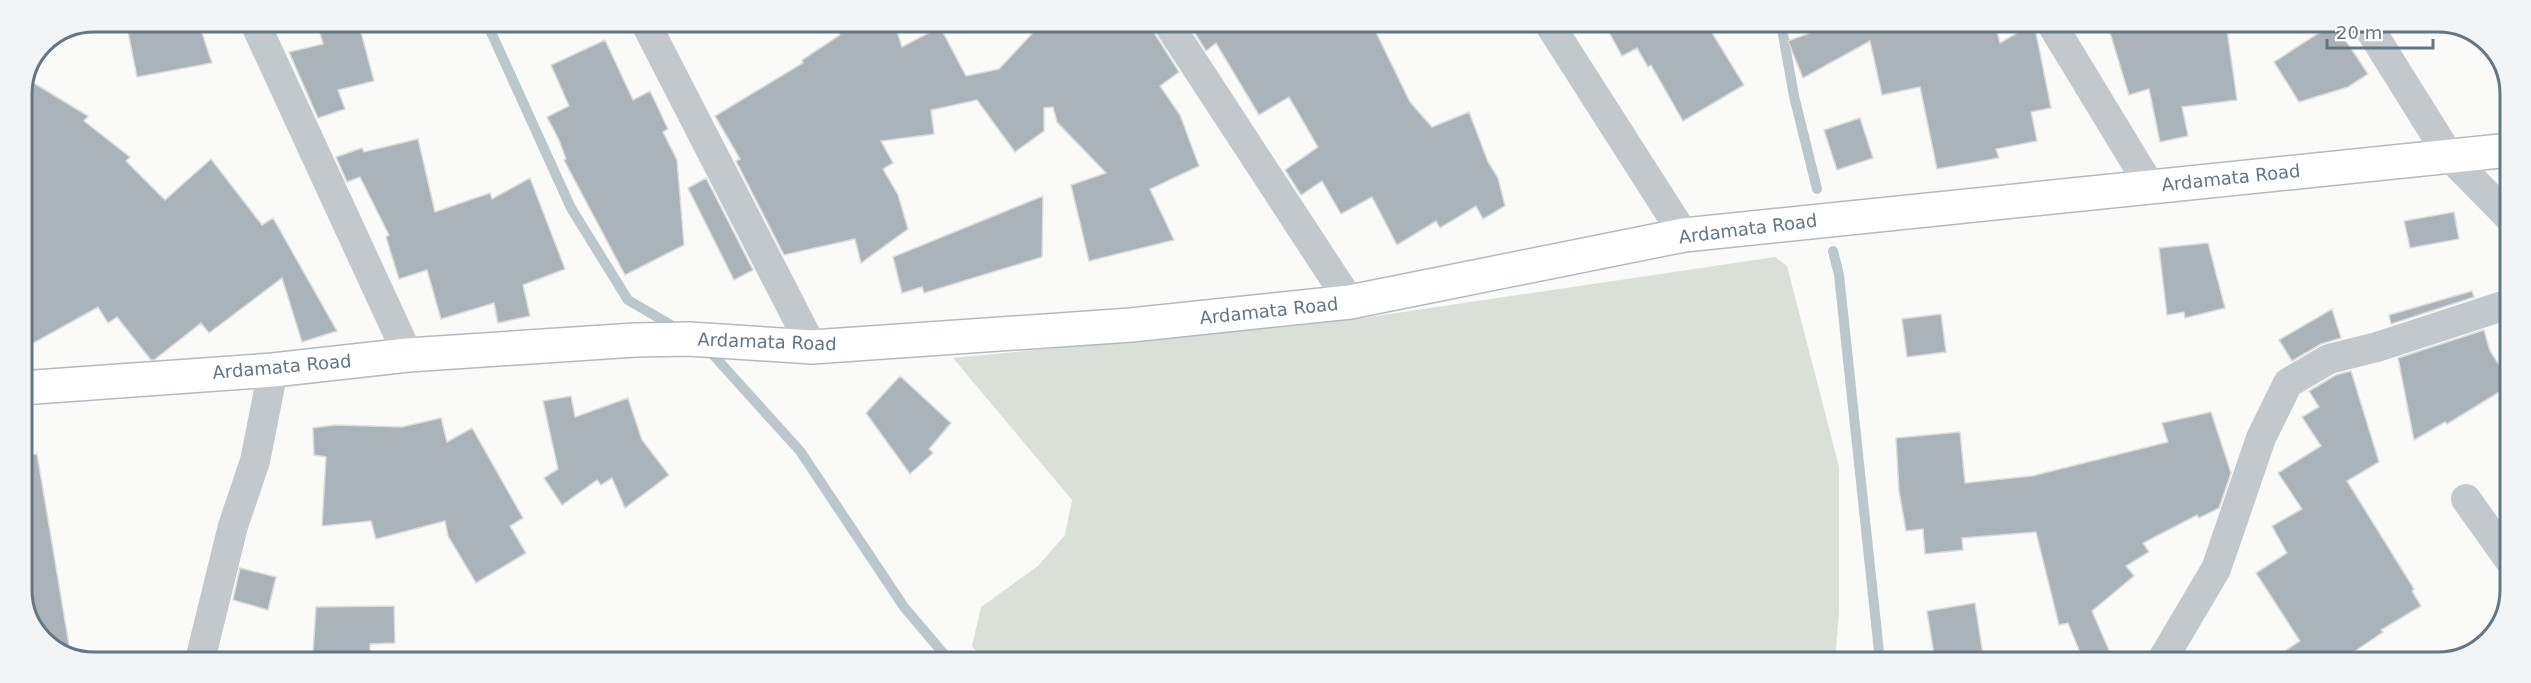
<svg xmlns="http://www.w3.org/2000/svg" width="2531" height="683" viewBox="0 0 2531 683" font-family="'DejaVu Sans',sans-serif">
  <rect width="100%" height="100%" fill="#fafaf8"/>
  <!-- green -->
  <path fill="#dadfd7" d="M 1775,257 L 1787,266 L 1839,467 L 1839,612 L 1835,661 L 984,661 L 972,646 L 981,607 L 1038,566 L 1065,535 L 1072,500 L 953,358 L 1363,318 Z"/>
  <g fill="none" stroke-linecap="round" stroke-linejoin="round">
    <!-- stream -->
    <path stroke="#bbc7cb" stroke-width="10" d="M 486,21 L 571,208 L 628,300 L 678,329
      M 1781,23 L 1794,96 L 1817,189
      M 1833,251 L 1839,275 L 1880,661
      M 706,347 L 800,451 L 904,607 L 949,660"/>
  </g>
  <!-- building -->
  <path fill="#aab3b9" stroke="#dcdcda" stroke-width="1.5" d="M 154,21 L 198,21 L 212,63 L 137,77 L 127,27 Z
    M 352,21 L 358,21 L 374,81 L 338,90 L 345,109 L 318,118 L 289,52 L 323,44 L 319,30 Z
    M 833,22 L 865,22 L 869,29 L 894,22 L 902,47 L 940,27 L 966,76 L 999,69 L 1043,22 L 1150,22 L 1153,31 L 1179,72 L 1160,86 L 1180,115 L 1199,166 L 1150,189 L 1174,240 L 1089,261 L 1071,185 L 1106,173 L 1057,122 L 1053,107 L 1044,108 L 1044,131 L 1015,152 L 977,100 L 931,110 L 934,134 L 881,141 L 893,163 L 883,169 L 898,195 L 908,229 L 861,263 L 855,239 L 784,255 L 736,161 L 740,159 L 715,116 L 803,63 L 802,60 L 840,35 Z
    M 1188,22 L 1371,22 L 1410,102 L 1432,127 L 1469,112 L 1488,162 L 1498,178 L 1505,206 L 1483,219 L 1476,206 L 1440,228 L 1436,221 L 1397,245 L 1372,197 L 1341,214 L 1322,181 L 1301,195 L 1285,170 L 1318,147 L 1289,97 L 1259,115 L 1216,43 L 1206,51 Z
    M 1604,23 L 1706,23 L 1744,85 L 1683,121 L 1651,65 L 1648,67 L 1637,48 L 1622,56 Z
    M 1811,23 L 1995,23 L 2000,43 L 2034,23 L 2051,108 L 2031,112 L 2037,141 L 1996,149 L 1999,158 L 1937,169 L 1920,87 L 1882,95 L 1870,41 L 1803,78 L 1788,41 L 1815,31 Z
    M 2107,23 L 2226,23 L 2237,100 L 2182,107 L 2188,136 L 2160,142 L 2149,89 L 2129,95 Z
    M 2334,23 L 2368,74 L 2348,87 L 2299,102 L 2274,62 Z
    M 605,40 L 633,100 L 650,91 L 668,129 L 663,132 L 677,160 L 684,245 L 625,275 L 564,160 L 566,159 L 559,140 L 547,117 L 569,106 L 551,65 Z
    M 27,79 L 88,116 L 84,121 L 130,157 L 126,161 L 165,200 L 211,159 L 262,225 L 273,218 L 337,331 L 302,342 L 282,278 L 209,333 L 201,323 L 154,360 L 151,360 L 117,317 L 108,323 L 98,307 L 21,350 L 21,93 Z
    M 1860,118 L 1873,158 L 1837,170 L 1824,130 Z
    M 418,139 L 435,212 L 490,193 L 492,199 L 530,178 L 565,269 L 523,285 L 530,316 L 498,323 L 494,303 L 441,319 L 427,270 L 399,279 L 386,237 L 389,235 L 360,177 L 347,182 L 336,157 L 362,148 L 364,152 Z
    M 706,178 L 753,270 L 734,280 L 688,188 Z
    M 1043,196 L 1042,257 L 924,293 L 922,287 L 902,293 L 893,257 Z
    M 2454,212 L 2459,239 L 2410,248 L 2404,221 Z
    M 2208,243 L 2225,308 L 2185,318 L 2184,312 L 2167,315 L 2159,248 Z
    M 2472,291 L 2474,297 L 2391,324 L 2389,315 Z
    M 2332,309 L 2341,338 L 2321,344 L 2292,361 L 2279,340 Z
    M 1941,314 L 1946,352 L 1907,357 L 1902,319 Z
    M 2484,330 L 2490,351 L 2509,380 L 2509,386 L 2447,424 L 2445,422 L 2414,440 L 2398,358 Z
    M 2351,371 L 2379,462 L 2347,481 L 2414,589 L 2412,591 L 2421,606 L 2381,630 L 2383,632 L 2339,662 L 2268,662 L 2300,641 L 2256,573 L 2287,553 L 2272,526 L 2302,509 L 2278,473 L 2321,446 L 2302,417 L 2319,407 L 2309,391 L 2336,375 Z
    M 900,376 L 951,423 L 929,449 L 933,453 L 910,474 L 866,413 Z
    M 571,396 L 575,417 L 628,398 L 642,440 L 669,475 L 625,508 L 612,478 L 601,485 L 597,480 L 562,505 L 544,478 L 558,469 L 543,401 Z
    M 2211,412 L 2231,473 L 2219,508 L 2199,518 L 2197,515 L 2143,543 L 2149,552 L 2126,566 L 2134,576 L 2092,611 L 2114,662 L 2084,662 L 2068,623 L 2059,625 L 2036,532 L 1962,538 L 1963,550 L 1925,554 L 1923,529 L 1906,531 L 1899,491 L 1896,438 L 1960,432 L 1965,483 L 2032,476 L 2168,442 L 2162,423 Z
    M 441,418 L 447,442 L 472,428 L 523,518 L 510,526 L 526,553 L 476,583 L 448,536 L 445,521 L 376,539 L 371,521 L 322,526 L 326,457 L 314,455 L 313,428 L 335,425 L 402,427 Z
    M 37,454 L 71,657 L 39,637 L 21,595 L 21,455 Z
    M 240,568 L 276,577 L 268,610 L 233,600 Z
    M 1975,603 L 1984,662 L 1935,661 L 1927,611 Z
    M 394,606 L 395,643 L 370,644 L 370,655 L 313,653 L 316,607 Z"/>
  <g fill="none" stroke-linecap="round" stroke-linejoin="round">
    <defs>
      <path id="secondary" d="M 21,388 L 273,370 L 408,355 L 635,340 L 689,339 L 812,347 L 1131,325 L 1350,302 L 1684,235 L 2510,150"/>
    </defs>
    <!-- secondary casing -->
    <use href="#secondary" stroke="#b3babf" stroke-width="36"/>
    <!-- minor -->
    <path stroke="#c3c8cc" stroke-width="30" d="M 254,21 L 408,355
      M 645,22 L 812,347
      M 1167,22 L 1350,302
      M 1548,22 L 1684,235
      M 2051,23 L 2150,186
      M 2366,23 L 2449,156 L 2509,217
      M 2466,499 L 2508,558
      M 200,660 L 233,526 L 255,461 L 273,370
      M 2161,662 L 2216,569 L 2261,438 L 2288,383 L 2329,359 L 2377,347 L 2509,304"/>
    <!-- secondary -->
    <use href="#secondary" stroke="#fff" stroke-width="33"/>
  </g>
  <g text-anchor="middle" stroke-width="6" stroke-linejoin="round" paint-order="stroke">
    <!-- street labels -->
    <g font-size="18" fill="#657683" stroke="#fff">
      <text transform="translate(2231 178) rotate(-6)" y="6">Ardamata Road</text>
      <text transform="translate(1748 229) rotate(-7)" y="6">Ardamata Road</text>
      <text transform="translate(1269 311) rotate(-6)" y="6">Ardamata Road</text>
      <text transform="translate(767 342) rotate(2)" y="6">Ardamata Road</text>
      <text transform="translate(282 367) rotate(-5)" y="6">Ardamata Road</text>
    </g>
  </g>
  <!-- crop -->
  <path d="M0 0H2531V683H0ZM94 32H2438A62 62 0 0 1 2500 94V590A62 62 0 0 1 2438 652H94A62 62 0 0 1 32 590V94A62 62 0 0 1 94 32Z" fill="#f3f4f5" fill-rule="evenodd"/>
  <path fill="none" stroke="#657683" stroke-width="3" d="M94 32H2438A62 62 0 0 1 2500 94V590A62 62 0 0 1 2438 652H94A62 62 0 0 1 32 590V94A62 62 0 0 1 94 32Z"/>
  <!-- scale -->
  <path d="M2327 39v9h106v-9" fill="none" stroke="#657683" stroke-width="3"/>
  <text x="2336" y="39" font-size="18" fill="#657683" stroke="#ffffff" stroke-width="4.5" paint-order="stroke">20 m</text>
</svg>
